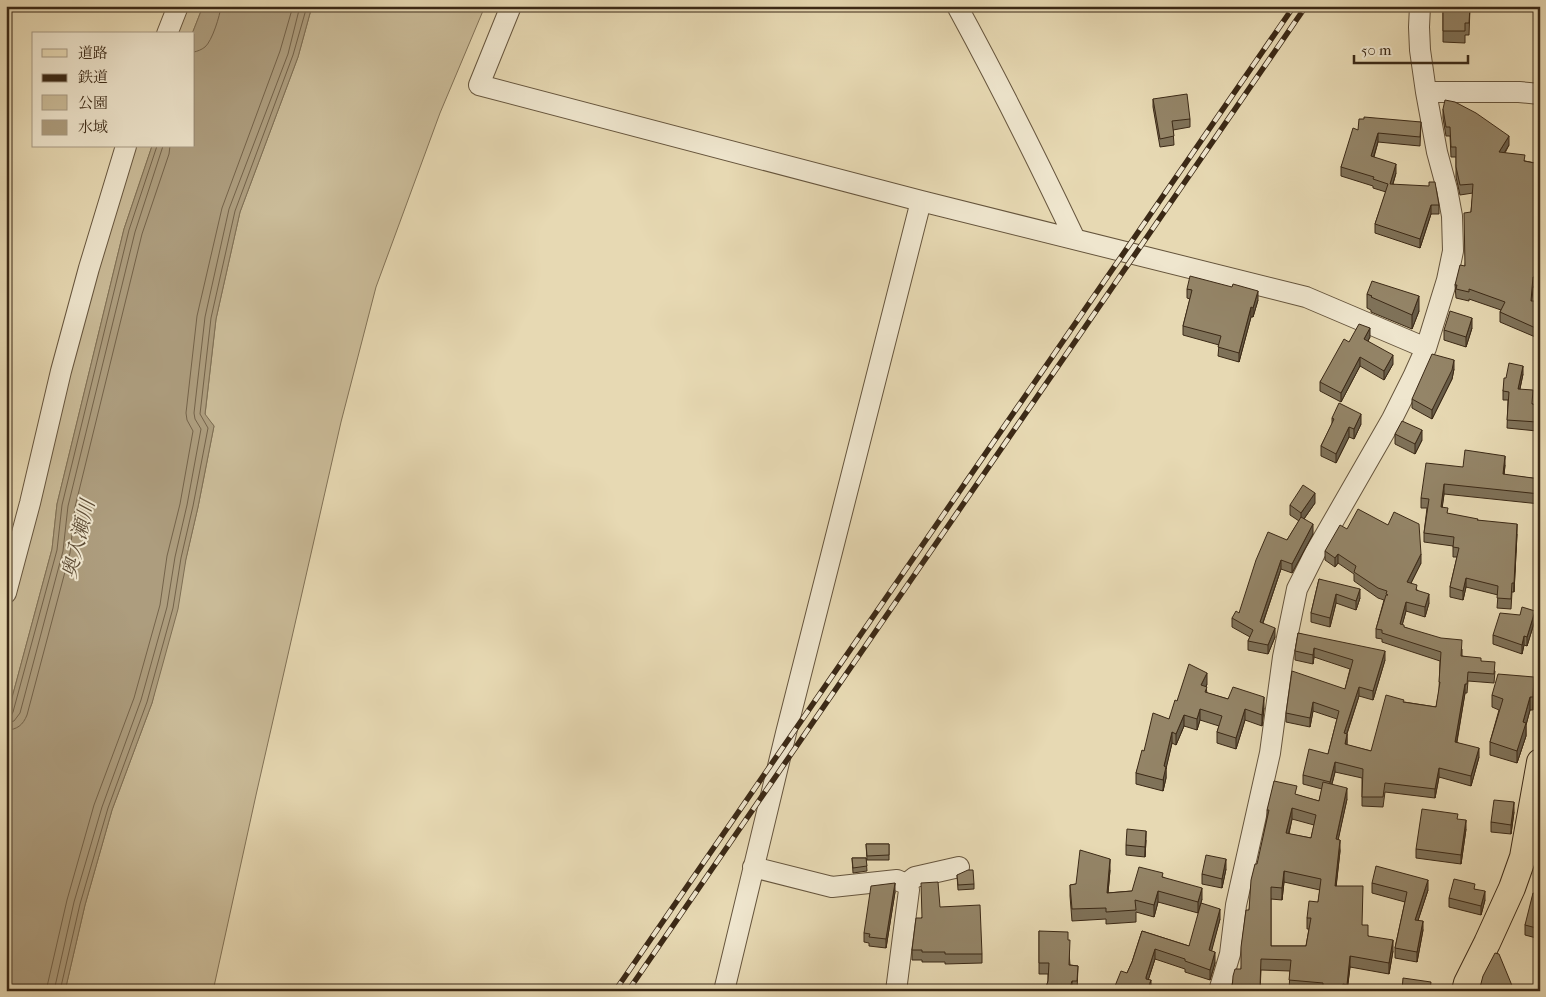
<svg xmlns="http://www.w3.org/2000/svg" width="1546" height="997" viewBox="0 0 1546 997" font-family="'IM FELL French Canon','Noto Serif JP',serif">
  <rect width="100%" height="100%" fill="#e7d9b3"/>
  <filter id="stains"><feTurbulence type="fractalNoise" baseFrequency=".004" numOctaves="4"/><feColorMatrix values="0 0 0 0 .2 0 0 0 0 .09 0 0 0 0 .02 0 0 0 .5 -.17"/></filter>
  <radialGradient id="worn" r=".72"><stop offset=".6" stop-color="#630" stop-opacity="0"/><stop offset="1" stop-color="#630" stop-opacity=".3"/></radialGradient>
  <!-- green -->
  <path fill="#cabb98" stroke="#827257" d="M 183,6 L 203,6 L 192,34 L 173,34 Z
    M 312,6 L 485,6 L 440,113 L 376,287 L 341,422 L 256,795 L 213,991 L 65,991 L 85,905 L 112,810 L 152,703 L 198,507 L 214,426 L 205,415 L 216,319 L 240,212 L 298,57 Z
    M 132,146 L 152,146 L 124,229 L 57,504 L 52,549 L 6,720 L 6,610 Z"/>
  <!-- water -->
  <path fill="#ad9d7e" stroke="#7f6f54" d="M 203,6 L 312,6 L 298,57 L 240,212 L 216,319 L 205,414 L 214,426 L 198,507 L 186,559 L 178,609 L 152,703 L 112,810 L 85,905 L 65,991 L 6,991 L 6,720 L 52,549 L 57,504 L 124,229 L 152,146 L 194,146 L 194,34 L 192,34 Z"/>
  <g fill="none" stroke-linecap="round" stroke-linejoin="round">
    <!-- shore -->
    <path stroke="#74634a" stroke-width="1" d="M 194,52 C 198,51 201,50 205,47 C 212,41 220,16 221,6
      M 6,716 L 11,716 L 13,712 L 57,550 L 62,505 L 129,230 L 157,146
      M 6,723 L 14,721 L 20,713 L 63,551 L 68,506 L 135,232 L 163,146
      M 6,730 C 17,730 23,725 27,715 L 70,553 L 75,507 L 142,234 L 169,154 L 170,146
      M 46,991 L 67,900 L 94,805 L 134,698 L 160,605 L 167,556 L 180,504 L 193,431 L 187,420 L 186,413 L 197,316 L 222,208 L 280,51 L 293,6
      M 54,991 L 74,902 L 102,807 L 141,700 L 167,607 L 175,557 L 187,505 L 201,429 L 195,419 L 194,413 L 205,317 L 229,209 L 288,54 L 300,6
      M 60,991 L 80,904 L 108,808 L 147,702 L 173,608 L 181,558 L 193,506 L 208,428 L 200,414 L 211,318 L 235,211 L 293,55 L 307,6"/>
    <defs>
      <path id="minor" d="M 511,6 L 479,85 L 921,201 L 1306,297 L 1426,348
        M 957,6 C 999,83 1038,161 1075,239
        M 167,34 L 178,6
        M 1426,92 L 1519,92 L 1540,94
        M 6,593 L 30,503 L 61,371 L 89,268 L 126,146
        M 753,867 L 832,887 L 897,880 L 906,884 L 909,890 L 896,991
        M 906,884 L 915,877 L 959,867
        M 724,991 L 786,733 L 921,201
        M 1219,991 L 1230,954 L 1236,905 L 1270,753 L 1283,657 L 1297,589 L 1315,553 L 1392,419 L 1413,377 L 1426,348 L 1447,280 L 1453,251 L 1452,216 L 1447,189 L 1437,152 L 1426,92 L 1420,50 L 1419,27 L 1420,6"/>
      <path id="major" d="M 1465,991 L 1467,983 L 1487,943 L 1512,888 L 1523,857 L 1540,762"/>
    </defs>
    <!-- minor casing -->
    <use href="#minor" stroke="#66553d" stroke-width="22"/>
    <!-- major casing -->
    <use href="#major" stroke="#3b2916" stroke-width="28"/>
    <!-- minor -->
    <use href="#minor" stroke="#efe6ce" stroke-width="20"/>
    <!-- major -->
    <use href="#major" stroke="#e7d9b3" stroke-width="26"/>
    <defs>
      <path id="rail" d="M 615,991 L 1294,6
        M 628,991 L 1306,6"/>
    </defs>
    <!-- rail casing -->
    <use href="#rail" stroke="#3b2916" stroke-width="5.5"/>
    <!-- rail -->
    <use href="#rail" stroke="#efe6ce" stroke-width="4" stroke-dasharray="11" stroke-linecap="butt"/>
  </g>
  <!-- wall -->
  <path fill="#7f7259" stroke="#3b2916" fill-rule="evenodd" d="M 1443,6 L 1470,7 L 1469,35 L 1465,35 L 1465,43 L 1443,42 Z
    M 1153,99 L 1190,119 L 1190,127 L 1173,130 L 1174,145 L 1160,147 L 1153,107 Z
    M 1443,109 L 1509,145 L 1505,153 L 1525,161 L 1540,164 L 1540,193 L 1537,193 L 1536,239 L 1540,239 L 1540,287 L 1533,287 L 1532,301 L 1540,318 L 1540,339 L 1500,322 L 1500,312 L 1501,310 L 1469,299 L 1469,301 L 1456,298 L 1455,285 L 1465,266 L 1473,193 L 1460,195 L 1456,177 L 1456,157 L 1451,157 L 1450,136 L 1446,136 L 1443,118 Z
    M 1421,122 L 1420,146 L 1378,142 L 1374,157 L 1396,173 L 1393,184 L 1439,205 L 1439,214 L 1431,214 L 1420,248 L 1375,233 L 1375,224 L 1386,192 L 1373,188 L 1373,186 L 1341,176 L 1341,167 L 1358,130 Z
    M 1187,289 L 1258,300 L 1253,317 L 1251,317 L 1239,362 L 1218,356 L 1219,345 L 1183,335 L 1183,326 L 1190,299 L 1187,298 Z
    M 1367,294 L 1419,311 L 1412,329 L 1371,312 L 1371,310 L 1367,308 Z
    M 1472,328 L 1466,347 L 1444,340 L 1444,330 Z
    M 1370,337 L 1368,341 L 1393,364 L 1384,380 L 1360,366 L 1341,402 L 1320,391 L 1320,382 L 1349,342 Z
    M 1454,369 L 1452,379 L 1432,419 L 1412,408 L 1412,399 Z
    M 1523,374 L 1520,389 L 1537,409 L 1538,417 L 1537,431 L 1507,428 L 1508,400 L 1503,400 L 1503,391 L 1506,378 Z
    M 1332,418 L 1361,424 L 1354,439 L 1349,437 L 1336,463 L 1321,456 L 1321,446 L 1332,424 Z
    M 1395,434 L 1422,440 L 1415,454 L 1395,444 Z
    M 1505,465 L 1504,475 L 1540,479 L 1540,504 L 1444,494 L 1442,507 L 1448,514 L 1478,520 L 1517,534 L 1514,592 L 1512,592 L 1511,609 L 1497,608 L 1498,595 L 1466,587 L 1463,600 L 1450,597 L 1450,587 L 1457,557 L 1453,557 L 1453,546 L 1424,542 L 1424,533 L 1427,508 L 1421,508 L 1421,498 L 1463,467 Z
    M 1315,503 L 1304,519 L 1313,534 L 1292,573 L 1281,569 L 1263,623 L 1275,637 L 1268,654 L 1248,650 L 1248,641 L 1250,637 L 1232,627 L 1232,618 L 1239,613 L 1287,540 L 1299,521 L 1290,515 L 1290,505 Z
    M 1347,529 L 1421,563 L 1411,583 L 1429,603 L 1425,617 L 1406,611 L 1402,625 L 1404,627 L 1462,649 L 1462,656 L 1481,661 L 1495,671 L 1494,683 L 1468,681 L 1467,693 L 1465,693 L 1457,742 L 1479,757 L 1471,786 L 1439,777 L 1435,798 L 1385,792 L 1383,807 L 1362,806 L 1362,778 L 1335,772 L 1332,784 L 1347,799 L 1338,839 L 1340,851 L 1336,886 L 1362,925 L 1368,936 L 1393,951 L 1389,974 L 1350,967 L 1347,991 L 1289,991 L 1290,971 L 1261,970 L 1260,991 L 1232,991 L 1241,969 L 1249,910 L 1267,818 L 1267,810 L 1297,795 L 1319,801 L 1322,789 L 1303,784 L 1303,775 L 1328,754 L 1337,719 L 1313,711 L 1310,727 L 1286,722 L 1286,713 L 1345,689 L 1350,669 L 1314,657 L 1313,664 L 1295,660 L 1295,651 L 1298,633 L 1385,660 L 1373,700 L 1359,696 L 1347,734 L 1347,745 L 1371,751 L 1404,702 L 1436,707 L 1439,691 L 1440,661 L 1382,642 L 1382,639 L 1376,638 L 1376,629 L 1384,600 L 1378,598 L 1354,581 L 1354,574 L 1338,563 L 1335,567 L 1325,560 L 1325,551 ZM 1292,819 L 1314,825 L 1311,838 L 1289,834 ZM 1284,882 L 1320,890 L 1318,902 L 1307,918 L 1307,929 L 1309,929 L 1306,946 L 1271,946 L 1271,899 L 1282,900 Z
    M 1319,579 L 1360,598 L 1356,610 L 1336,603 L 1330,627 L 1311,622 L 1311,613 Z
    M 1535,620 L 1527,646 L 1524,645 L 1522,654 L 1493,644 L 1493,635 Z
    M 1207,684 L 1206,687 L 1207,693 L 1228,699 L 1264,708 L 1262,726 L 1245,720 L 1236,749 L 1217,743 L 1217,732 L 1219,726 L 1200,720 L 1197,730 L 1184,726 L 1176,745 L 1172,743 L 1166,767 L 1166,778 L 1163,791 L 1136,784 L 1136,773 L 1144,751 L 1169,719 L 1177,701 Z
    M 1534,689 L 1533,710 L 1530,710 L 1526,725 L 1526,736 L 1517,763 L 1490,755 L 1490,742 L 1499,710 L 1492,707 L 1492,695 Z
    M 1514,812 L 1511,834 L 1491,832 L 1491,822 Z
    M 1466,829 L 1461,864 L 1416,858 L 1416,849 Z
    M 1146,840 L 1145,857 L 1126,855 L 1126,845 Z
    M 866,844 L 889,844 L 889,860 L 867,860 Z
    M 852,858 L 866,858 L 867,871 L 853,873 Z
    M 1226,869 L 1222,888 L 1202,884 L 1202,874 Z
    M 1110,870 L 1108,893 L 1132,891 L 1163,877 L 1202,899 L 1198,913 L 1158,902 L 1154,917 L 1136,912 L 1136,922 L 1106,924 L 1106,919 L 1072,921 L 1070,896 L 1070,885 L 1076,884 Z
    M 957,875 L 974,884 L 974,889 L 958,890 Z
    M 1372,883 L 1428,890 L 1418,920 L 1423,930 L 1417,962 L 1395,958 L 1395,948 L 1405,902 L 1372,893 Z
    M 1475,889 L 1485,900 L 1481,915 L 1449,907 L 1449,898 Z
    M 895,892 L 886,948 L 869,946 L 869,943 L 864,942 L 864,933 Z
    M 1540,895 L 1540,939 L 1525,935 L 1525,925 Z
    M 940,907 L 982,954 L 982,963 L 945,964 L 945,962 L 922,962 L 922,960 L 912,960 L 912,950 L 921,918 Z
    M 1220,919 L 1211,951 L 1215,963 L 1210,980 L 1185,972 L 1185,969 L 1155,959 L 1148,980 L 1151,991 L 1127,973 L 1132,962 L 1142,931 L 1189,946 Z
    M 1039,931 L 1068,940 L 1070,965 L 1078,966 L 1077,991 L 1045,991 L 1048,981 L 1048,974 L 1039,974 Z"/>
  <!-- shaded-wall -->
  <path fill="#685d49" stroke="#3b2916" d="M 1378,133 L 1378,142 L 1371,165 L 1371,156 Z
    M 1509,136 L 1509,145 L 1499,161 L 1499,152 Z
    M 1396,164 L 1396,173 L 1390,193 L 1390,184 Z
    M 1431,205 L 1431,214 L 1420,248 L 1420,239 Z
    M 1258,291 L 1258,300 L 1253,317 L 1253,308 Z
    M 1419,296 L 1419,311 L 1412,329 L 1412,315 Z
    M 1251,307 L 1251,317 L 1239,362 L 1239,353 Z
    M 1472,318 L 1472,328 L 1466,347 L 1466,337 Z
    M 1370,328 L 1370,337 L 1364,348 L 1364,339 Z
    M 1393,355 L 1393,364 L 1384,380 L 1384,371 Z
    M 1360,357 L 1360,366 L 1341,402 L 1341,393 Z
    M 1454,360 L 1454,369 L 1452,379 L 1432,419 L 1432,410 Z
    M 1523,366 L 1523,374 L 1518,397 L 1518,389 Z
    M 1361,414 L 1361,424 L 1354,439 L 1354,429 Z
    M 1349,427 L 1349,437 L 1336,463 L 1336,454 Z
    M 1422,430 L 1422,440 L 1415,454 L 1415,444 Z
    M 1505,456 L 1505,465 L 1503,484 L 1503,474 Z
    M 1444,484 L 1444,494 L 1441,517 L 1441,507 Z
    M 1315,493 L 1315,503 L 1301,523 L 1301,513 Z
    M 1313,524 L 1313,534 L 1292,573 L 1292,564 Z
    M 1517,524 L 1517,534 L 1514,592 L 1514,583 Z
    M 1338,554 L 1338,563 L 1335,567 L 1335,558 Z
    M 1421,554 L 1421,563 L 1407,591 L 1407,582 Z
    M 1281,560 L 1281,569 L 1260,631 L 1260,622 Z
    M 1466,578 L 1466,587 L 1463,600 L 1463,591 Z
    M 1360,589 L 1360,598 L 1356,610 L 1356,601 Z
    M 1336,594 L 1336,603 L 1330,627 L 1330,618 Z
    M 1429,594 L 1429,603 L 1425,617 L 1425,607 Z
    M 1406,602 L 1406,611 L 1400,633 L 1400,624 Z
    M 1535,611 L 1535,620 L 1527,646 L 1527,637 Z
    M 1275,628 L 1275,637 L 1268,654 L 1268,645 Z
    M 1524,636 L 1524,645 L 1522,654 L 1522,645 Z
    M 1314,648 L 1314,657 L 1313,664 L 1313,655 Z
    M 1385,651 L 1385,660 L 1373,700 L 1373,691 Z
    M 1207,673 L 1207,684 L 1201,696 L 1201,685 Z
    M 1534,677 L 1534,689 L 1533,710 L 1533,697 Z
    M 1465,684 L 1465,693 L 1455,751 L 1455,742 Z
    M 1359,687 L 1359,696 L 1344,742 L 1344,733 Z
    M 1264,697 L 1264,708 L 1262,726 L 1262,715 Z
    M 1530,697 L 1530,710 L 1526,725 L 1526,736 L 1517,763 L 1517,751 L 1523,722 Z
    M 1313,702 L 1313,711 L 1310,727 L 1310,718 Z
    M 1200,709 L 1200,720 L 1197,730 L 1197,719 Z
    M 1245,709 L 1245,720 L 1236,749 L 1236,738 Z
    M 1184,715 L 1184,726 L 1176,745 L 1176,734 Z
    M 1172,732 L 1172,743 L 1166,769 L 1166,767 L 1166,778 L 1163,791 L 1164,766 Z
    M 1347,734 L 1347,743 L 1345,753 L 1345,744 Z
    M 1479,748 L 1479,757 L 1471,786 L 1471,776 Z
    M 1335,762 L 1335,772 L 1330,791 L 1330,782 Z
    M 1439,768 L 1439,777 L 1435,798 L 1435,789 Z
    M 1347,788 L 1347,799 L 1336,850 L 1336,839 Z
    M 1514,802 L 1514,812 L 1511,834 L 1511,825 Z
    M 1292,808 L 1292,819 L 1286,844 L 1286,833 Z
    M 1466,820 L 1466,829 L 1461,864 L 1461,855 Z
    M 1146,831 L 1146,840 L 1145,857 L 1145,847 Z
    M 1340,840 L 1340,851 L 1335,897 L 1335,886 Z
    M 1110,859 L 1110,870 L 1107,904 L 1107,893 Z
    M 1226,859 L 1226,869 L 1222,888 L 1222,879 Z
    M 1284,871 L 1284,882 L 1282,900 L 1282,888 Z
    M 1428,880 L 1428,890 L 1415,930 L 1415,920 Z
    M 895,883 L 895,892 L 886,948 L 886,939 Z
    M 1202,888 L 1202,899 L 1198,913 L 1198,902 Z
    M 1158,891 L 1158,902 L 1154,917 L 1154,905 Z
    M 1485,891 L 1485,900 L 1481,915 L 1481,906 Z
    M 1220,909 L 1220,919 L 1209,961 L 1209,950 Z
    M 1423,921 L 1423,930 L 1417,962 L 1417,952 Z
    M 1393,940 L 1393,951 L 1389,974 L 1389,963 Z
    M 1155,949 L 1155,959 L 1146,987 L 1146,977 Z
    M 1215,952 L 1215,963 L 1210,980 L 1210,970 Z
    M 1350,956 L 1350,967 L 1347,991 L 1347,985 Z
    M 1151,980 L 1151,991 L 1147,991 Z
    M 1072,981 L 1072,991 L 1069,991 Z"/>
  <!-- building -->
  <path fill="#948568" stroke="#3b2916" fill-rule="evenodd" d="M 1443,6 L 1466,6 L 1466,7 L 1470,7 L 1469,23 L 1465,23 L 1465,31 L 1443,31 Z
    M 1187,94 L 1190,119 L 1172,121 L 1174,136 L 1160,139 L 1153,99 Z
    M 1445,100 L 1455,102 L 1476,113 L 1509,136 L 1499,152 L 1525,155 L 1524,161 L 1540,164 L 1540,184 L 1537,184 L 1536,239 L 1540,239 L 1540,278 L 1533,277 L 1531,301 L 1540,301 L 1538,317 L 1540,318 L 1540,330 L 1500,312 L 1505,302 L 1469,289 L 1469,292 L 1456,289 L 1457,285 L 1455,285 L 1460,265 L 1465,266 L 1464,213 L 1471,212 L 1473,184 L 1460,185 L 1456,167 L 1456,147 L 1451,147 L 1450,127 L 1446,127 L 1443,109 Z
    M 1364,117 L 1421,122 L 1420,137 L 1378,133 L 1371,156 L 1396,164 L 1390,184 L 1429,186 L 1429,182 L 1435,182 L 1439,205 L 1431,205 L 1420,239 L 1375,224 L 1388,184 L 1373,179 L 1374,177 L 1341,167 L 1353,128 L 1358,130 L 1359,119 L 1364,119 Z
    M 1190,276 L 1232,287 L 1233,284 L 1258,291 L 1253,308 L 1251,307 L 1239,353 L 1218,347 L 1221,336 L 1183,326 L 1192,290 L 1187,289 Z
    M 1372,281 L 1419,296 L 1412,315 L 1371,297 L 1372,296 L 1367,294 Z
    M 1450,311 L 1472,318 L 1466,337 L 1444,330 Z
    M 1359,324 L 1370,328 L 1364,339 L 1393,355 L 1384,371 L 1360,357 L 1341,393 L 1320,382 L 1344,339 L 1349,342 Z
    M 1432,354 L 1454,360 L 1452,370 L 1432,410 L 1412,399 Z
    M 1509,363 L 1523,366 L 1518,389 L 1533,390 L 1532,404 L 1537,405 L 1536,409 L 1538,409 L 1537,422 L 1507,420 L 1509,392 L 1503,391 L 1504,378 L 1506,378 Z
    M 1339,403 L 1361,414 L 1354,429 L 1349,427 L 1336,454 L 1321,446 L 1334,419 L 1332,418 Z
    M 1402,421 L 1422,430 L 1415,444 L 1395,434 Z
    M 1465,450 L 1505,456 L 1503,474 L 1540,479 L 1540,494 L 1444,484 L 1441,507 L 1448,508 L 1447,513 L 1478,519 L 1477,520 L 1517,524 L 1514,583 L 1512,583 L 1511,599 L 1497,598 L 1498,586 L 1466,578 L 1463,591 L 1450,587 L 1459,548 L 1453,547 L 1454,537 L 1424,533 L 1429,499 L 1421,498 L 1426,463 L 1463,467 Z
    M 1303,485 L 1315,493 L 1301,513 L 1290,505 Z
    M 1358,509 L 1388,525 L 1394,512 L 1419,524 L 1421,554 L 1407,582 L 1417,585 L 1416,590 L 1429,594 L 1425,607 L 1406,602 L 1400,624 L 1404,625 L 1404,627 L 1441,638 L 1462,640 L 1461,656 L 1481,658 L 1481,661 L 1495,662 L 1494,674 L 1468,672 L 1467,684 L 1465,684 L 1455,742 L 1479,748 L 1471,776 L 1439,768 L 1435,789 L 1385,783 L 1383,797 L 1362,797 L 1363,769 L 1335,762 L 1330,782 L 1303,775 L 1309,749 L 1328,754 L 1339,711 L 1313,702 L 1310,718 L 1286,713 L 1292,671 L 1345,689 L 1353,660 L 1314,648 L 1313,655 L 1295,651 L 1298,633 L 1385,651 L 1373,691 L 1359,687 L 1344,733 L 1347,734 L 1345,744 L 1371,751 L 1386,695 L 1404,700 L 1403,702 L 1436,707 L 1440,682 L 1439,682 L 1441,652 L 1382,633 L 1382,630 L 1376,629 L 1386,595 L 1388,595 L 1386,594 L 1387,591 L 1378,588 L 1354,572 L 1356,566 L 1338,554 L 1335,558 L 1325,551 L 1340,525 L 1347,529 Z
    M 1301,517 L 1313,524 L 1292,564 L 1281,560 L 1260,622 L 1275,628 L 1268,645 L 1248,641 L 1253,630 L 1232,618 L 1236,611 L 1239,613 L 1256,560 L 1268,532 L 1287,540 Z
    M 1319,579 L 1360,589 L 1356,601 L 1336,594 L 1330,618 L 1311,613 Z
    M 1522,607 L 1535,611 L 1527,637 L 1524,636 L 1522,645 L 1493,635 L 1500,613 L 1520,615 Z
    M 1189,664 L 1207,673 L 1201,685 L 1207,687 L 1205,692 L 1228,699 L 1233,687 L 1264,697 L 1262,715 L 1245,709 L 1236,738 L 1217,732 L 1222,716 L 1200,709 L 1197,719 L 1184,715 L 1176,734 L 1172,732 L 1164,766 L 1166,767 L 1163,780 L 1136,773 L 1142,750 L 1144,751 L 1153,713 L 1169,719 L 1175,700 L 1177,701 Z
    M 1498,674 L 1534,677 L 1533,697 L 1530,697 L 1523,722 L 1526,723 L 1517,751 L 1490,742 L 1503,699 L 1492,695 Z
    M 1274,781 L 1297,786 L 1295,794 L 1319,801 L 1323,782 L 1347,788 L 1336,839 L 1340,840 L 1335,886 L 1363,886 L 1362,925 L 1368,925 L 1368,936 L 1393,940 L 1389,963 L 1350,956 L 1347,985 L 1343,984 L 1342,991 L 1323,991 L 1323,983 L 1289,980 L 1291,960 L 1261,959 L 1260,987 L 1256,987 L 1256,991 L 1232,991 L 1233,976 L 1235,969 L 1241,969 L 1241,947 L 1246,910 L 1249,910 L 1251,880 L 1255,864 L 1257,864 L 1269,810 L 1267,810 ZM 1292,808 L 1316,815 L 1311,838 L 1286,833 ZM 1284,871 L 1321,879 L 1318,902 L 1309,901 L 1307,918 L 1311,918 L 1306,946 L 1271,946 L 1271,887 L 1282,888 Z
    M 1494,800 L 1514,802 L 1511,825 L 1491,822 Z
    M 1422,809 L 1458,814 L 1457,819 L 1466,820 L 1461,855 L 1416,849 Z
    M 1127,829 L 1146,831 L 1145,847 L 1126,845 Z
    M 866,844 L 889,844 L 889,855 L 867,856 Z
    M 1080,850 L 1110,859 L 1107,893 L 1132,891 L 1139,867 L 1163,873 L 1162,877 L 1202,888 L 1198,902 L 1158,891 L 1154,905 L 1135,900 L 1136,910 L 1106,912 L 1106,908 L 1072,909 L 1070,885 L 1076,884 Z
    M 1206,855 L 1226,859 L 1222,879 L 1202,874 Z
    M 852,858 L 866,858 L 867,866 L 853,868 Z
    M 1376,866 L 1428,880 L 1415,920 L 1423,921 L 1417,952 L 1395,948 L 1407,892 L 1372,883 Z
    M 968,870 L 973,870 L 974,884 L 958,885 L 957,875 Z
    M 1454,879 L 1475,884 L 1474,889 L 1485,891 L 1481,906 L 1449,898 Z
    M 938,882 L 940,907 L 980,905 L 982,954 L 945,954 L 945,952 L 922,952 L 922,950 L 912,950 L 916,918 L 922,918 L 921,883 Z
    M 895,883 L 886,939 L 869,937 L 870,934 L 864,933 L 871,886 Z
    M 1533,893 L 1540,895 L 1540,929 L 1525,925 Z
    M 1201,903 L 1220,909 L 1209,950 L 1215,952 L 1210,970 L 1185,961 L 1185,959 L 1155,949 L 1146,977 L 1146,979 L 1151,980 L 1147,991 L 1113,991 L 1121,971 L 1127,973 L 1132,962 L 1142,931 L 1189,946 Z
    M 1039,931 L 1068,932 L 1068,940 L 1070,940 L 1069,965 L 1078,966 L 1077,981 L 1072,981 L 1069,991 L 1045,991 L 1048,981 L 1049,963 L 1039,963 Z
    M 1495,953 L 1499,954 L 1513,988 L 1521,991 L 1479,991 L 1483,976 Z
    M 1403,978 L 1431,982 L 1430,991 L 1402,991 Z"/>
  <g text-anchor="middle" stroke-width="4" stroke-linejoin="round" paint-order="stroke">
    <!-- water labels -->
    <g font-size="20" font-style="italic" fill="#5d4c35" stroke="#efe6ce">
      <text transform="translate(78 539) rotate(-76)" y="7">奥入瀬川</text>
    </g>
  </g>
  <!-- margin -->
  <rect width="1546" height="997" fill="none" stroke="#e7d9b3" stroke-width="25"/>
  <rect x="8" y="8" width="1531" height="982" fill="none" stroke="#3b2916" stroke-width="2.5"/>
  <rect x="12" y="12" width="1521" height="972" fill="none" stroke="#3b2916"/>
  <!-- legend -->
  <rect x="32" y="32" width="162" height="115" fill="#efe6ce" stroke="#a79a84"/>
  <rect x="42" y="49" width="25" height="8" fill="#e7d9b3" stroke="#a79a84"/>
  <text x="78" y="58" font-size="15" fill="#3b2916">道路</text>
  <rect x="42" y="74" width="25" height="8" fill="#3b2916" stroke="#a79a84"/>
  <text x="78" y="82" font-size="15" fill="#3b2916">鉄道</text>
  <rect x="42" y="95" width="25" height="15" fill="#cabb98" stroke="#a79a84"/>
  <text x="78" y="108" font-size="15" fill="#3b2916">公園</text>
  <rect x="42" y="120" width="25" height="15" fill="#ad9d7e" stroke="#a79a84"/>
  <text x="78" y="132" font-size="15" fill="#3b2916">水域</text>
  <!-- scale -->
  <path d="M1354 55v8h114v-8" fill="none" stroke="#3b2916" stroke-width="2.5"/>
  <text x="1361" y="55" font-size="15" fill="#3b2916" stroke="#efe6ce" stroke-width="4" paint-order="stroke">50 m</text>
  <rect width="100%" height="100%" filter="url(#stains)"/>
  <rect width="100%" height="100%" fill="url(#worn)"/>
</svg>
